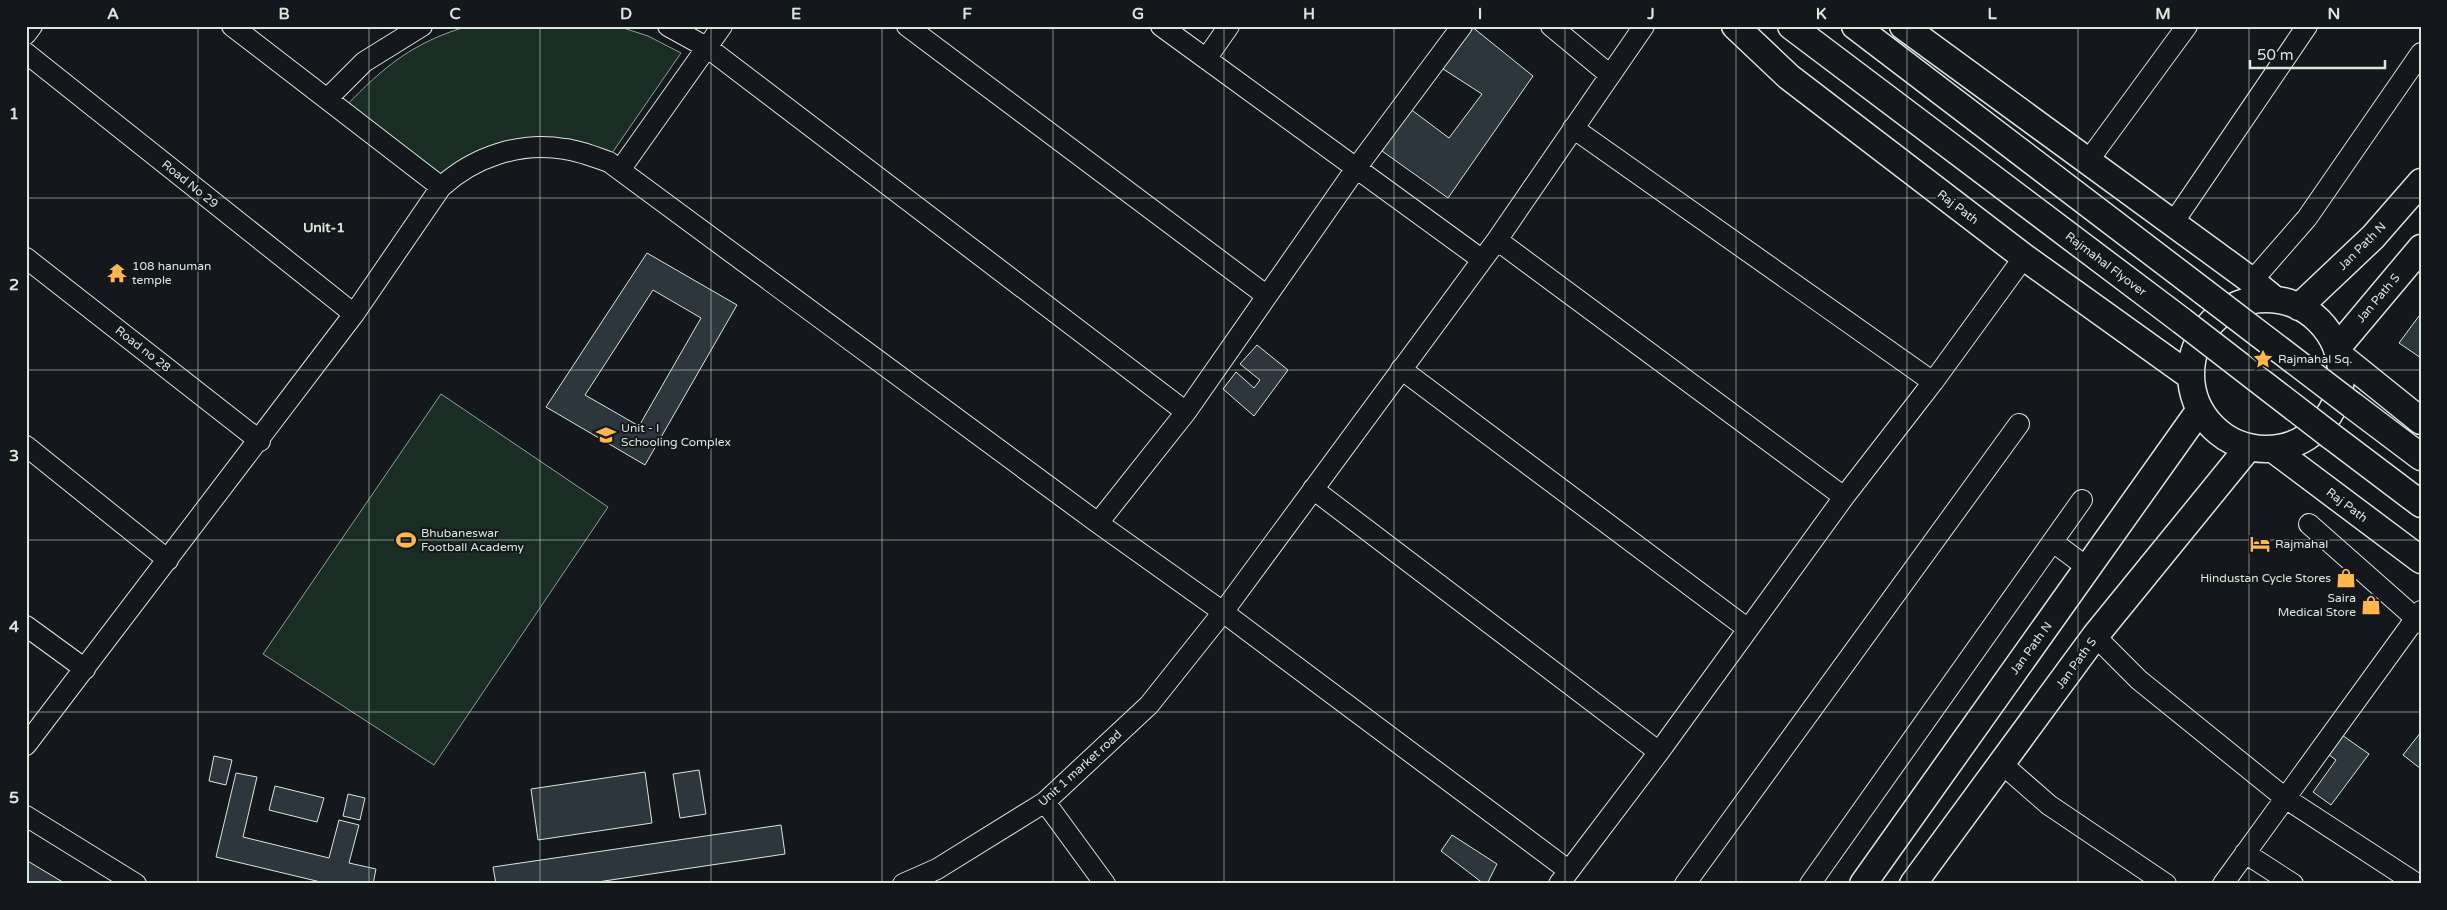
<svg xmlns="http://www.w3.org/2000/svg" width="2447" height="910" viewBox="0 0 2447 910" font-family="'Varela Round',sans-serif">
  <rect width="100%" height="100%" fill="#14181c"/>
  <!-- green -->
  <path fill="#1a2d24" stroke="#939e99" d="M 469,26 L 617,26 L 648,36 L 681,53 L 610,156 C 589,149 566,138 543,137 C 515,135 465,164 438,177 L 346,106 C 383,67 415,41 469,26 Z
    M 441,394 L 608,507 L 434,765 L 263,654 Z"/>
  <!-- building -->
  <path fill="#2c363c" stroke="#d8e6dc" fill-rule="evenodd" d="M 1471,26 L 1533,76 L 1448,198 L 1382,151 L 1409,108 L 1449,138 L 1482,94 L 1440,67 Z
    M 647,253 L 737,305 L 645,465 L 546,407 ZM 653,290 L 701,318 L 639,426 L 585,395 Z
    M 2419,316 L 2421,317 L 2421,358 L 2399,343 Z
    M 1257,345 L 1288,370 L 1254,416 L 1223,389 L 1236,372 L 1254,388 L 1260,380 L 1240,364 Z
    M 2421,732 L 2421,769 L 2403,755 Z
    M 2339,733 L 2369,754 L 2331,805 L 2313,792 L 2336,760 L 2325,752 Z
    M 214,756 L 232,760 L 226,785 L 209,781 Z
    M 699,770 L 706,814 L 680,818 L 673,774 Z
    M 645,772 L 652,823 L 538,840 L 531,789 Z
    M 236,773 L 257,777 L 243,837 L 329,858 L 339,820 L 359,825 L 349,863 L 376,869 L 373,884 L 329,884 L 216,857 Z
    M 275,786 L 324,798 L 317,822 L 269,810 Z
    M 348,794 L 365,798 L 360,820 L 343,816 Z
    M 781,825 L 785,854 L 584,884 L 496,884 L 493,867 Z
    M 1452,835 L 1497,864 L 1487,884 L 1484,884 L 1441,851 Z
    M 26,860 L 66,884 L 26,884 Z"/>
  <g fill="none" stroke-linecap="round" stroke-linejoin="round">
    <defs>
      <path id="minor" d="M 232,26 L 441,187
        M 668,26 L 708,48 L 1186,412
        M 907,26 L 1267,296
        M 1161,26 L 1481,259
        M 1551,26 L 1610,75
        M 26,34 L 32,26
        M 26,53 L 354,314
        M 1206,59 L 1229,26
        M 328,98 L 364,62 L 422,26
        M 1573,128 L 1933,382
        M 2088,161 L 2187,26
        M 620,170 L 722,26
        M 2173,223 L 2307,26
        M 1497,240 L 1844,497
        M 26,258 L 260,441
        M 2252,281 L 2307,218 L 2421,53
        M 1401,369 L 1748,629
        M 26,446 L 168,560
        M 1313,489 L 1659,752
        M 1098,523 L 1186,412 L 1357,167 L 1462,26
        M 2309,524 L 2421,623
        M 2053,542 L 2088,568
        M 26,626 L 85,669
        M 2095,636 L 2139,680 L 2285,798 L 2417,884
        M 26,745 L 354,314 L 441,187 C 474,157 520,141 565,149 C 580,151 595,157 609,162 L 1098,523 L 1223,612 L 1568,870
        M 2002,764 L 2049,805 L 2166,884
        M 1045,802 L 1105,884
        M 26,816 L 136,884
        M 2245,853 L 2293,884
        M 903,884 L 937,869 L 1045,802 L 1149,705 L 1223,612 L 1497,240 L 1644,26
        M 1559,884 L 1659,752 L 1844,497 L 1933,382 L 2024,257
        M 1685,884 L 2019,424
        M 1810,884 L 2082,500
        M 2223,884 L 2421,611"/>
      <path id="major" d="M 1735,26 L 1789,77 L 2024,257 L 2190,376
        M 1791,26 L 2182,321
        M 1855,26 L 2204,292
        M 1903,26 L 2252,281 L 2274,299
        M2191 374a75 75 0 1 1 150 0a75 75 0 1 1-150 0Z
        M 2299,307 L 2373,237 L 2421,182
        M 2337,348 L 2421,248
        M 2339,355 L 2421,421
        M 2352,405 L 2421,457
        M 2331,436 L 2421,504
        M 2273,449 L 2421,560
        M 1863,884 L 2199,411
        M 1913,884 L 2095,636 L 2248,448"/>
    </defs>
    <!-- minor casing -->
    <use href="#minor" stroke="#d8e6dc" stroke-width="22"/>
    <!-- major casing -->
    <use href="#major" stroke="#d8e6dc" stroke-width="29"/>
    <!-- minor -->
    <use href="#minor" stroke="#14181c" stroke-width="20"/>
    <!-- major -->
    <use href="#major" stroke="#14181c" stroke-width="26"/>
    <defs>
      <path id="major-bridge" d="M 2204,292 L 2352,405
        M 2182,321 L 2331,436"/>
    </defs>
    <!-- major-bridge casing -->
    <use href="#major-bridge" stroke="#d8e6dc" stroke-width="29" stroke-linecap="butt"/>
    <!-- major-bridge -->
    <use href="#major-bridge" stroke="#14181c" stroke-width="26"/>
  </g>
  <!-- grid -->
  <path fill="none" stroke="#d8e6dc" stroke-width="1" stroke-opacity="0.55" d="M 198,26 L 198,884M 369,26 L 369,884M 540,26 L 540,884M 711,26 L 711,884M 882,26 L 882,884M 1053,26 L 1053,884M 1224,26 L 1224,884M 1394,26 L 1394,884M 1565,26 L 1565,884M 1736,26 L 1736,884M 1907,26 L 1907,884M 2078,26 L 2078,884M 2249,26 L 2249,884M 26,198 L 2421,198M 26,370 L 2421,370M 26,540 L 2421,540M 26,712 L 2421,712"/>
  <!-- icons -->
  <defs>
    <symbol id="temple-bare" viewBox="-9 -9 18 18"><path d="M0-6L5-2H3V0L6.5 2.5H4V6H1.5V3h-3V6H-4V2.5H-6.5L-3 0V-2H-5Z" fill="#ffb74d" stroke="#14181c" stroke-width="2.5" paint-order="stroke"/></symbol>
    <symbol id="sight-bare" viewBox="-9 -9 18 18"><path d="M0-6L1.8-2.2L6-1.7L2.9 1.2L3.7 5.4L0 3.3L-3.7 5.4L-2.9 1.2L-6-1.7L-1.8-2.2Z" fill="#ffb74d" stroke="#14181c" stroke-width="2.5" paint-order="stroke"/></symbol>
    <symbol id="school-bare" viewBox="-9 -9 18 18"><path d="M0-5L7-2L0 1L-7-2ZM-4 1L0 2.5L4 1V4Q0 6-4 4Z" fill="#ffb74d" stroke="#14181c" stroke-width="2.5" paint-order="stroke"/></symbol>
    <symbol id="stadium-bare" viewBox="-9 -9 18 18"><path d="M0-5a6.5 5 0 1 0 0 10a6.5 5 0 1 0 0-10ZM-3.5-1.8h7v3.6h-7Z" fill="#ffb74d" stroke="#14181c" stroke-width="2.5" paint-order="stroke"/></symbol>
    <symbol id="hotel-bare" viewBox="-9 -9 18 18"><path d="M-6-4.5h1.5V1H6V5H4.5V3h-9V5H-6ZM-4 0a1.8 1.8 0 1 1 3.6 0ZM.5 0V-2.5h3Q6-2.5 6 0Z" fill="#ffb74d" stroke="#14181c" stroke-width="2.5" paint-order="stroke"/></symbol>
    <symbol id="shop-bare" viewBox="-9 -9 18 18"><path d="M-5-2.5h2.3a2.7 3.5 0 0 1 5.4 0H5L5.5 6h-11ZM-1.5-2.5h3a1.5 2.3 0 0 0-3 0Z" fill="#ffb74d" stroke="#14181c" stroke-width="2.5" paint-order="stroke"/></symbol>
  </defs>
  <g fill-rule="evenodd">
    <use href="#temple-bare" x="103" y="259" width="28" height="28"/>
    <use href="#sight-bare" x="2249" y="345" width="28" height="28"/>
    <use href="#school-bare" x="592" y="421" width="28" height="28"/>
    <use href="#stadium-bare" x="392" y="526" width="28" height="28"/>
    <use href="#hotel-bare" x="2246" y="530" width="28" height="28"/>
    <use href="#shop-bare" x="2332" y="564" width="28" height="28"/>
    <use href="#shop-bare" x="2357" y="591" width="28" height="28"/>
  </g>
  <g text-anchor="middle" stroke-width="4" stroke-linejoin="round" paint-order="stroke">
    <!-- street labels -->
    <g font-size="12" fill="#d8e6dc" stroke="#14181c">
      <text transform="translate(190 184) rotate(39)" y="4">Road No 29</text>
      <text transform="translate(1958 207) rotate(37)" y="4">Raj Path</text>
      <text transform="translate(2362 246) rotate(-45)" y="4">Jan Path N</text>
      <text transform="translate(2106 264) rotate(37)" y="4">Rajmahal Flyover</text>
      <text transform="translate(2378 298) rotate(-50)" y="4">Jan Path S</text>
      <text transform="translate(143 349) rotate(38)" y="4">Road no 28</text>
      <text transform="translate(2347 505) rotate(37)" y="4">Raj Path</text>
      <text transform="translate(2031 648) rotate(-54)" y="4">Jan Path N</text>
      <text transform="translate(2076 663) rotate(-54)" y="4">Jan Path S</text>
      <text transform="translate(1080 768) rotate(-42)" y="4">Unit 1 market road</text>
    </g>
    <!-- poi labels -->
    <g font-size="12" fill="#d8e6dc" stroke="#14181c" text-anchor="start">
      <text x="132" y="270">108 hanuman<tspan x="132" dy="14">temple</tspan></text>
      <text x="2278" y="363">Rajmahal Sq.</text>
      <text x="621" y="432">Unit - I<tspan x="621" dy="14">Schooling Complex</tspan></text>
      <text x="421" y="537">Bhubaneswar<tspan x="421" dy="14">Football Academy</tspan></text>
      <text x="2275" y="548">Rajmahal</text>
      <text x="2331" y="582" text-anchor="end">Hindustan Cycle Stores</text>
      <text x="2356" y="602" text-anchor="end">Saira<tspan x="2356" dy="14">Medical Store</tspan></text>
    </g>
    <!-- neighbourhood labels -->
    <g font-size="14" font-weight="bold" fill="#d8e6dc" stroke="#14181c">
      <text x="324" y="232">Unit-1</text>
    </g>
  </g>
  <!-- border -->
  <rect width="2447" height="910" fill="none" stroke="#14181c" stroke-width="55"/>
  <!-- scale -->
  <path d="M2250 60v8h135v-8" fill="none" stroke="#d8e6dc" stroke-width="2.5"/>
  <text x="2257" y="60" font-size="15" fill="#d8e6dc" stroke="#14181c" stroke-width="4" paint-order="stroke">50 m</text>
  <rect x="28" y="28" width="2392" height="854" fill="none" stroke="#d8e6dc" stroke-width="2"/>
  <g font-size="16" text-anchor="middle" font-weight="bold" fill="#d8e6dc">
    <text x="113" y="19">A</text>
    <text x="284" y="19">B</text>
    <text x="455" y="19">C</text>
    <text x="626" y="19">D</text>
    <text x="796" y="19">E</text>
    <text x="967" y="19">F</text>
    <text x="1138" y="19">G</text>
    <text x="1309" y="19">H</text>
    <text x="1480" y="19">I</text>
    <text x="1651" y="19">J</text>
    <text x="1821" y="19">K</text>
    <text x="1992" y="19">L</text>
    <text x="2163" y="19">M</text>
    <text x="2334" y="19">N</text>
    <text x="14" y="119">1</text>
    <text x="14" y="290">2</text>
    <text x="14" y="461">3</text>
    <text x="14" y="632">4</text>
    <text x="14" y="803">5</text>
  </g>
</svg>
